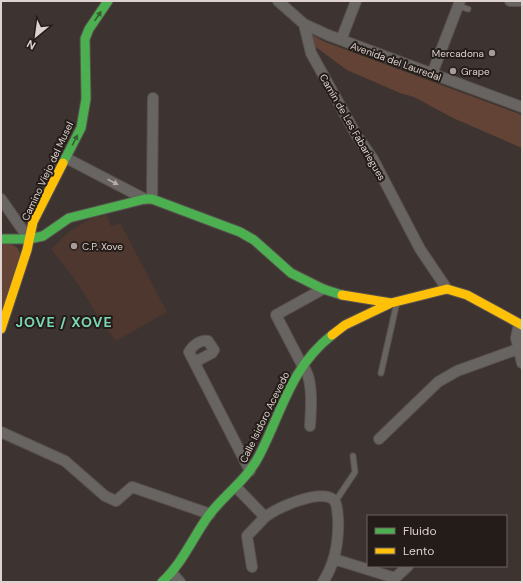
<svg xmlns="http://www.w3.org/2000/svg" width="523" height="583" viewBox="0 0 523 583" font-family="'DM Sans',sans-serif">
  <rect width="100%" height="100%" fill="#3d3431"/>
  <!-- built -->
  <path fill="#4d372e" d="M 107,215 L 111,226 L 120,223 L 167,312 L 116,341 L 99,318 L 77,282 L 51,249 L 70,231 L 92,218 Z"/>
  <!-- green -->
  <path fill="#634335" d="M 307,32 L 325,42 L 522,115 L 522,148 L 453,118 L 414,97 L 400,93 L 347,70 L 309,42 Z
    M 1,243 C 9,243 19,245 20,254 L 1,314 Z"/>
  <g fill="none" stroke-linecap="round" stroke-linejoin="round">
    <defs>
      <path id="lane" d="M 458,6 L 468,9
        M 381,373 L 397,302
        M 335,502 L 355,472 L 353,456"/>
      <path id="street" d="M 278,1 L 304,24 L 328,35 L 522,107
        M 510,1 L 522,1
        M 304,24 L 311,53 L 357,136 L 373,159 L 420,249 L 447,289
        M 341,40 L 356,1
        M 432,74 L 460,1
        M 66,158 L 145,199
        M 1,199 L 29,239
        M 152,199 L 153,98
        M 519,324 L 516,338 L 522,363
        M 195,362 L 212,353 L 214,350 L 208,341 C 200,340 193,345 189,352 L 250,471
        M 310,426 C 311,410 314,377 302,365 L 276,315 L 323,289
        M 1,432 L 65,461 L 105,496 L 116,501 L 132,487 L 210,514
        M 379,439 L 438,382 L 457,371 L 518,349
        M 236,487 L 265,517 C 277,508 320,488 334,500 C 338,505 337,512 338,518 C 339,541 336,562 323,582
        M 334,559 L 395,578 L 408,566
        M 252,567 L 247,536 L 265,517
        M 172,573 L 180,582"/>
      <path id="fast" d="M 63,163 L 81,128 L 86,99 L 85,39 L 89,29 L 108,1
        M 1,239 L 29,239 L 43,236 L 69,218 L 145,199 L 152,199 L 240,232 L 254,240 L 291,273 L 323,289 L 342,295
        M 162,582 C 182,564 193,537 209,515 C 225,494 248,479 260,454 C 282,411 291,367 332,335"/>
      <path id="slow" d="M 342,295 L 391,303 L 447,289 L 467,295 L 522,325
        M 1,329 L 27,250 L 33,222 L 63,163
        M 332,335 L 345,325 L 391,303"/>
    </defs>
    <!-- lane casing -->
    <use href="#lane" stroke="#59514e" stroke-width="7"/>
    <!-- street casing -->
    <use href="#street" stroke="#59514e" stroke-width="12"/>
    <!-- fast casing -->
    <use href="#fast" stroke="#59514e" stroke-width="11"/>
    <!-- slow casing -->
    <use href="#slow" stroke="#59514e" stroke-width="11"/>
    <!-- lane -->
    <use href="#lane" stroke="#686462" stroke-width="5"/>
    <!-- street -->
    <use href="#street" stroke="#686462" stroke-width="10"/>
    <!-- fast -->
    <use href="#fast" stroke="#4caf50" stroke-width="9"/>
    <!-- slow -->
    <use href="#slow" stroke="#ffc107" stroke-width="9"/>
  </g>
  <!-- one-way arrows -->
  <defs><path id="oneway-solid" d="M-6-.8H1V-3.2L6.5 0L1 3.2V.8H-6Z"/></defs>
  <g fill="#365e32">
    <use href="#oneway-solid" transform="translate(98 16) rotate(-55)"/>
    <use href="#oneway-solid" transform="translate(75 140) rotate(-63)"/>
  </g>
  <use fill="#b5aca8" href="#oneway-solid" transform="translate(113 182) rotate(27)"/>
  <!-- markers -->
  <g fill="#a69b97" stroke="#241c19" stroke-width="1.5">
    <circle cx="492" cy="53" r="4"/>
    <circle cx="453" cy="71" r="4"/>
    <circle cx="74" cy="246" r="4"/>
  </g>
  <g text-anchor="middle" stroke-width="4" stroke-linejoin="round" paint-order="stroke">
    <!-- poi labels -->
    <g font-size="10" fill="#ded3ce" stroke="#241c19" text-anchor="start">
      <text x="484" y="57" text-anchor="end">Mercadona</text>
      <text x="461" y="75">Grape</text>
      <text x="82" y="250">C.P. Xove</text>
    </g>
    <!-- street labels -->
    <g font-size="10" fill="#ded3ce" stroke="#241c19">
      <text transform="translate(396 61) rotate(20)" y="4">Avenida del Lauredal</text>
      <text transform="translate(353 127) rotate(60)" y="4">Camín de Les Fabariegues</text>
      <text transform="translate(47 171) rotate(-65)" y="4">Camino Viejo del Musel</text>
      <text transform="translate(264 417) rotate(-64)" y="4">Calle Isidoro Acevedo</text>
    </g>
    <!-- district labels -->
    <g font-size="14" font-weight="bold" letter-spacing="1" fill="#7bd6b5" stroke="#241c19">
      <text x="64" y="327">JOVE / XOVE</text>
    </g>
  </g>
  <!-- border -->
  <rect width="523" height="583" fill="none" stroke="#ded3ce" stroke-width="4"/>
  <!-- legend -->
  <rect x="367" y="515" width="140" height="52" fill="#241c19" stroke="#6e6561"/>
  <rect x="375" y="528" width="20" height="6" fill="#4caf50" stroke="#6e6561"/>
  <text x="403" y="535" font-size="12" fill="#ded3ce">Fluido</text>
  <rect x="375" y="548" width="20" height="6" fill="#ffc107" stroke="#6e6561"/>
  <text x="403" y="555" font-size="12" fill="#ded3ce">Lento</text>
  <!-- north arrow -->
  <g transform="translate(36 36) rotate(209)" stroke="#241c19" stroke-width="3" paint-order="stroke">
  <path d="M0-3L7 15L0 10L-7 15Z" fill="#ded3ce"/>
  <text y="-6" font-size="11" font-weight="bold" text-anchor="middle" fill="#ded3ce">N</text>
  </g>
</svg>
